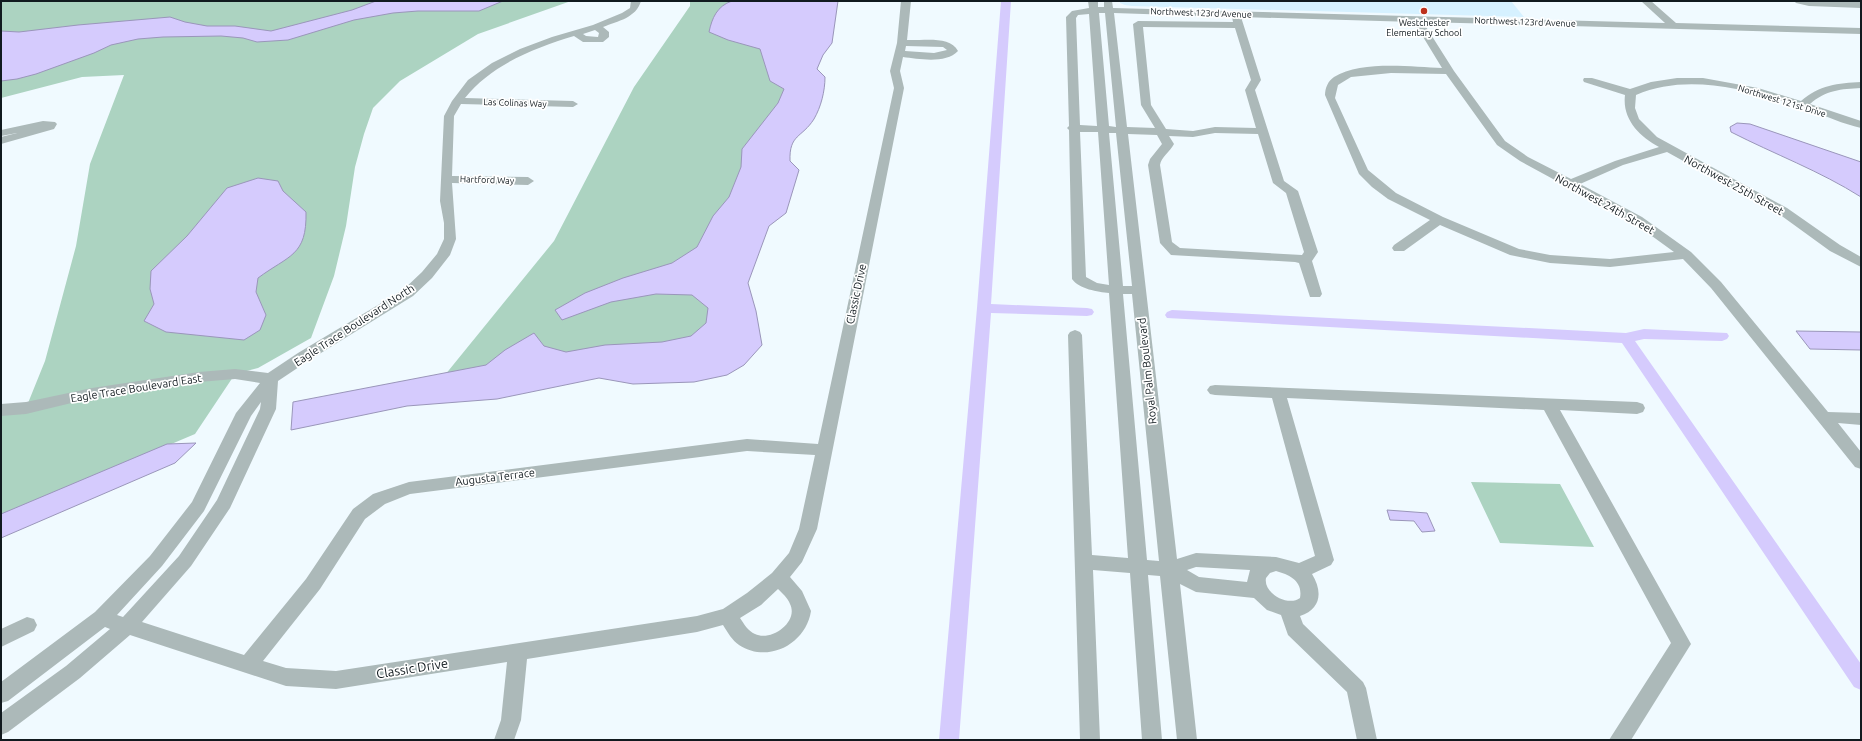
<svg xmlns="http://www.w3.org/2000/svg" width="1862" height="741" viewBox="0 0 1862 741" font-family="Ubuntu,sans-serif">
  <rect width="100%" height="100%" fill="#f0faff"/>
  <!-- built -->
  <path fill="#d6f1ff" d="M 1120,1 L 1511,1 L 1524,17 L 1132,6 L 1125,5 L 1120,3 Z"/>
  <!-- green -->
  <path fill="#acd3c1" d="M 1,1 L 571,1 L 478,34 L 400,81 L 373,108 L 364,134 L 355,167 L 346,226 L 334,276 L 311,338 L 258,368 L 235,374 L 195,434 L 1,516 L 1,410 L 26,408 L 45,361 L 58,313 L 76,246 L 90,164 L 124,75 L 82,77 L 1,98 Z
    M 690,1 L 820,1 L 700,352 L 436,386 L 554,241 L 634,87 L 690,6 Z
    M 1471,482 L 1560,484 L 1594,547 L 1500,543 Z"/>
  <!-- water -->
  <path fill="#d5cbfd" stroke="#9a96ba" d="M 376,1 L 503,1 L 479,11 L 418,11 L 393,13 L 354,20 L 288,40 L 257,42 L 243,38 L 221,36 L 163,37 L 138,39 L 111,45 L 94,53 L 36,74 L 17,79 L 1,81 L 1,31 L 19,32 L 78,25 L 170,17 L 185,22 L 207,26 L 235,26 L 271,31 L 352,10 Z
    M 732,1 L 838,1 L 832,43 L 823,55 L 817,69 L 825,77 C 825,91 821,107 814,119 C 802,138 789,134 790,161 L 799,170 L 786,213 L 769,226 L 748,283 L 756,311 L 762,345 L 744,365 L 727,375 L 694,382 L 633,384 L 599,378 L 497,399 L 407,406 L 291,430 L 293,402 L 486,365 L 505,350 L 534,333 L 544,346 L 566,352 L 605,345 L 662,342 L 691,336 L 706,323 L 708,308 L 692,295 L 656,294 L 611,302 L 562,320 L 555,310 L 585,293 L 623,278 L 672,263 L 697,247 L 713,216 L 729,197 L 741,167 L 742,149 L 778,103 L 784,89 L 770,81 L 760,49 L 728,40 L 709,32 C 712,18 717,6 732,1 Z
    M 1737,123 L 1750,124 L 1861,162 L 1861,197 C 1820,171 1774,154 1731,132 L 1730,127 Z
    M 258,178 L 278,181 L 283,191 L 306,212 C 307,256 289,255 258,278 L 256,292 L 266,315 L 260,330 L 244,340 L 166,332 L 144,321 L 154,304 L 150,289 L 151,271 L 187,236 L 227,188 Z
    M 1796,331 L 1861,332 L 1861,350 L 1810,349 Z
    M 196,443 L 175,463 L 1,538 L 1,514 L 167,444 Z
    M 1387,510 L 1427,513 L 1435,531 L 1422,532 L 1414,521 L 1390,520 Z"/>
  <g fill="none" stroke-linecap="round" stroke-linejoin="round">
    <!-- canal -->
    <path fill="#d5cbfd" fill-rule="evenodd" d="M 1001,1 L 1011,1 L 991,304 L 1087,308 L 1092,309 L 1094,312 L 1092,315 L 1087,316 L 991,313 L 959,740 L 939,740 L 977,308 Z
      M 1172,310 L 1626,333 L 1644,329 L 1727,333 L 1729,336 L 1727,339 L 1722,341 L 1644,339 L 1635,341 L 1861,664 L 1861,690 L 1854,687 L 1622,343 L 1167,318 L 1165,315 L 1167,312 Z"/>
    <!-- minor -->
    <path fill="#acb9b9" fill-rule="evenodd" d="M 631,1 L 641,1 C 636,18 618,21 603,27 L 609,32 L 609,37 L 603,42 L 583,42 L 574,36 C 534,48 491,65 465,98 L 573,101 L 578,104 L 573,107 L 461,104 L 454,116 L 452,176 L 528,177 L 534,181 L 528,185 L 452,183 L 456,239 L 450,255 L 432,278 L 413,296 L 308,361 L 278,381 L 276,409 L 230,508 L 191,566 L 142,622 L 244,655 L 306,579 L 353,509 L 373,494 L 409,482 L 747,439 L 818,444 L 894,88 L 890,71 L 897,43 L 901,1 L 911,1 L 907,40 C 922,41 950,35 958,51 C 946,64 919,59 903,57 L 900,71 L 904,88 L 817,529 L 802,562 L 790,577 L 802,591 L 811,611 C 806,644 768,664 739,645 C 732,640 728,633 723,625 L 697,632 L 527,659 L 521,720 L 514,740 L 494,740 L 501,720 L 507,662 L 336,689 L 286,686 L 130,635 L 80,678 L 8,732 L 1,735 L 1,713 L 66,666 L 110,629 L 105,627 L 8,701 L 1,703 L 1,682 L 95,612 L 150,556 L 192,502 L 236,413 L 260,383 L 235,379 L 199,382 L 92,398 L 26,414 L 1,416 L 1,404 L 26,402 L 92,388 L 199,372 L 235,369 L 268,373 L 298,353 L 403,290 L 422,272 L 437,254 L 444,239 L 444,223 L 440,201 L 444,116 L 452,101 L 468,80 L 492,63 L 520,49 L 552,37 L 593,25 L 622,13 L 630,8 ZM 595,30 L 599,33 L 598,37 L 586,36 L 583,34 ZM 906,46 L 943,47 L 947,50 L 934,53 L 905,51 ZM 261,402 L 260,409 L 217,500 L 179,556 L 123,617 L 117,615 L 162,566 L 204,511 L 251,416 ZM 747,451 L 815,455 L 799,529 L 789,553 L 772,573 L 747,593 L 723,609 L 697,616 L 336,671 L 286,668 L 263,661 L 320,589 L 365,519 L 385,504 L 410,494 ZM 778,589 C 782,593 788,598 790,604 C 799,622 771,642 755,634 C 748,631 744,624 740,618 L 761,605 Z
      M 1088,1 L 1098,1 L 1098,7 L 1104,7 L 1104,1 L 1112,1 L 1113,8 L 1665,23 L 1641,1 L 1651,1 L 1676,23 L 1861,28 L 1861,34 L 1423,22 L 1454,71 L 1505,141 L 1528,157 L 1571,179 L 1615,161 L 1659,147 C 1639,136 1622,119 1625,95 L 1584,82 L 1583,80 L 1584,78 L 1592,78 L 1630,89 L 1651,82 L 1677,78 L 1703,78 L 1758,88 L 1801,101 C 1819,85 1838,83 1861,82 L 1861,88 C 1841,89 1826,90 1810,104 L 1861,121 L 1861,128 C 1843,124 1826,116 1809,110 C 1756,92 1691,71 1636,95 L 1635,108 L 1639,119 L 1657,137 L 1787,208 L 1840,245 L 1861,257 L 1861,267 L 1830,251 L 1779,214 L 1667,152 L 1623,165 L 1580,184 L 1642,217 L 1691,252 L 1721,282 L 1828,412 L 1861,413 L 1861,425 L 1838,423 L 1861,452 L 1861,469 L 1855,467 L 1711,288 L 1683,259 L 1610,267 L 1550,263 L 1510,255 L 1440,225 L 1404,251 L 1394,251 L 1392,248 L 1394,245 L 1430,220 L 1388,199 L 1372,187 L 1359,174 L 1325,95 C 1325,88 1328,81 1334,77 C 1361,60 1412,67 1442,68 L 1414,22 L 1241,17 L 1261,80 L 1255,90 L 1284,181 L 1298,191 L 1318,252 L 1312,261 L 1322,294 L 1320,297 L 1310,297 L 1299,263 L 1295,262 L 1171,255 L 1160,243 L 1148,165 L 1150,159 L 1162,144 L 1157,135 L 1128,134 L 1177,559 L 1196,553 L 1276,557 L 1299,563 L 1315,556 L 1272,398 L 1215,395 L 1210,394 L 1207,390 L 1210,386 L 1215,385 L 1637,402 L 1643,404 L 1645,408 L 1643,412 L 1637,414 L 1560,410 L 1691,644 L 1631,740 L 1609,740 L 1671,643 L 1544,410 L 1287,398 L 1334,560 L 1331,565 L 1312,574 C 1323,592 1321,609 1300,616 L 1303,624 L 1363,682 L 1366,688 L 1377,740 L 1357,740 L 1347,692 L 1288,635 L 1281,615 L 1267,610 L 1254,598 L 1196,592 L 1180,584 L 1197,740 L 1177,740 L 1160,576 L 1148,575 L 1162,740 L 1142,740 L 1130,573 L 1093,570 L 1100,740 L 1080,740 L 1068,335 L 1070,332 L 1075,330 L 1080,332 L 1082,335 L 1092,555 L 1128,558 L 1109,293 C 1098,292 1079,289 1072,279 L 1069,130 L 1067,128 L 1069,126 L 1066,17 L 1072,11 L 1089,8 ZM 1099,13 L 1105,13 L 1116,127 L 1109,126 ZM 1114,13 L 1232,17 L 1233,22 L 1138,21 L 1133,24 L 1141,105 L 1155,128 L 1127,127 ZM 1089,14 L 1097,126 L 1080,125 L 1076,18 L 1078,15 ZM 1143,27 L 1235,28 L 1251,80 L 1245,90 L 1256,128 L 1215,127 L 1193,131 L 1166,129 L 1151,105 ZM 1391,73 L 1446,74 L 1497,145 L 1520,161 L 1634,223 L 1674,252 L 1610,259 L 1550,255 L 1519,249 L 1443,217 L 1396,193 L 1368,170 L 1335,98 L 1338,85 L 1351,77 ZM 1080,132 L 1098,132 L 1109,285 L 1097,283 L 1086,277 ZM 1109,133 L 1116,133 L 1132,286 L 1123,286 ZM 1215,133 L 1258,134 L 1273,183 L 1286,193 L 1304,252 L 1302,255 L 1180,248 L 1172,242 L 1160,165 C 1161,157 1170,152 1174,144 L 1169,136 L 1193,137 ZM 1123,294 L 1132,294 L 1159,561 L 1147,560 ZM 1196,567 L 1250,570 L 1247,582 L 1199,577 L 1187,570 ZM 1276,571 C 1290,575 1303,581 1300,598 C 1288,607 1263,593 1266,578 L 1270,573 Z
      M 1794,1 L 1861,2 L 1861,8 L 1809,6 L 1796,3 Z
      M 43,121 L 55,122 L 57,124 L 54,129 L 1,144 L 1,137 L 17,133 L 1,136 L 1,130 Z
      M 27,617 L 34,619 L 37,625 L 34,631 L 1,647 L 1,629 Z"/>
  </g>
  <!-- markers -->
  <circle fill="#bd311c" stroke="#fff" stroke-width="1.5" cx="1424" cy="11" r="4"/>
  <g text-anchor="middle" stroke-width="3.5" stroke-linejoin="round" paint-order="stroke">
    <!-- far-street labels -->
    <g font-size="9" fill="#111a1f" stroke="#fff">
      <text transform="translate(1201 13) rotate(2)" y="3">Northwest 123rd Avenue</text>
      <text transform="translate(1525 22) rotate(2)" y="3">Northwest 123rd Avenue</text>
      <text transform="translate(1782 101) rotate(17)" y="3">Northwest 121st Drive</text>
      <text transform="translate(515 103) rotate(2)" y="3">Las Colinas Way</text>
      <text transform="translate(487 180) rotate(2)" y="3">Hartford Way</text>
    </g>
    <!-- far-poi labels -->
    <g font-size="9" fill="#111a1f" stroke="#fff">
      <text x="1424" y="26">Westchester<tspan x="1424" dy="10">Elementary School</tspan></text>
    </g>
    <!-- street labels -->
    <g font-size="11" fill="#111a1f" stroke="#fff">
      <text transform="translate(1734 185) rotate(29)" y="4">Northwest 25th Street</text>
      <text transform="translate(1605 204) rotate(29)" y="4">Northwest 24th Street</text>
      <text transform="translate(856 294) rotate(-78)" y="4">Classic Drive</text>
      <text transform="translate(354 325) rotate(-33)" y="4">Eagle Trace Boulevard North</text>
      <text transform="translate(1147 371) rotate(-96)" y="4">Royal Palm Boulevard</text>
      <text transform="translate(136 388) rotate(-9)" y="4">Eagle Trace Boulevard East</text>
      <text transform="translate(495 477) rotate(-7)" y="4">Augusta Terrace</text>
    </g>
    <!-- near-street labels -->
    <g font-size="13" fill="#111a1f" stroke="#fff">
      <text transform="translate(412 668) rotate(-9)" y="5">Classic Drive</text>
    </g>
  </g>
  <!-- border -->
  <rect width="1862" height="741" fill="none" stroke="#111a1f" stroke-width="4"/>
</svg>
